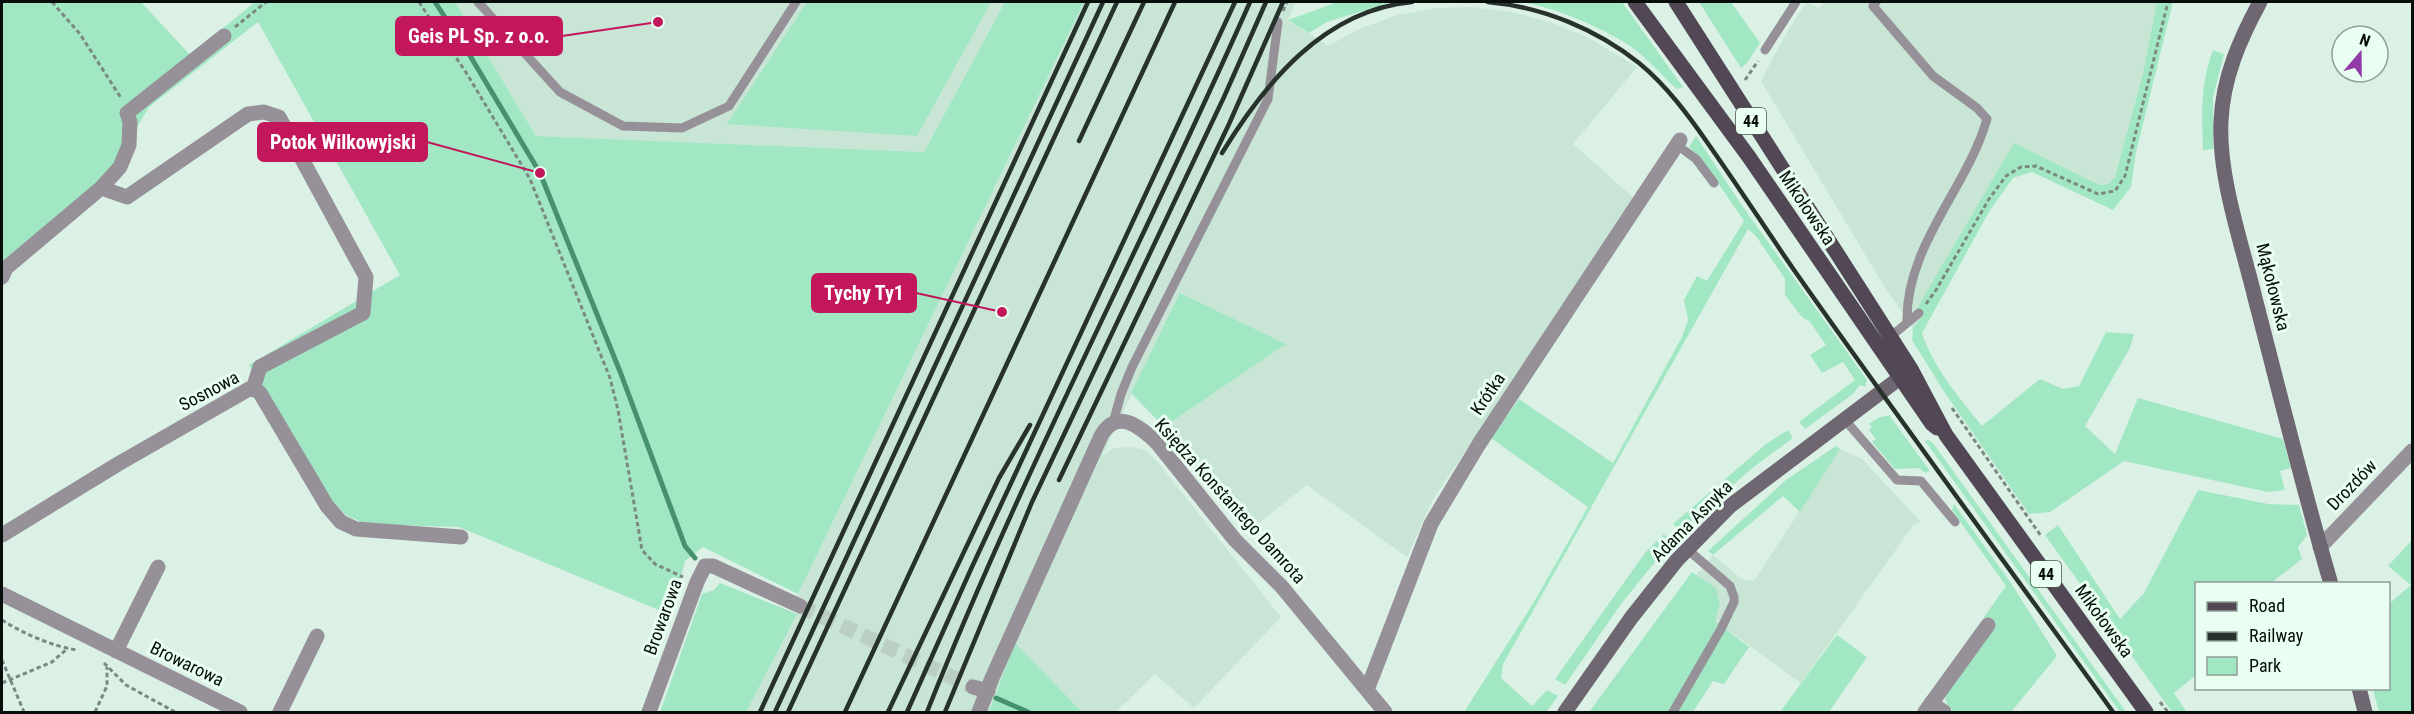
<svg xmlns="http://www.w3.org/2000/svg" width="2414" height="714" viewBox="0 0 2414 714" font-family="'Roboto Condensed',sans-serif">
  <rect width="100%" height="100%" fill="#dbf1e5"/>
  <!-- built -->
  <path fill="#c8e5d5" d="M 455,2 L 1005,2 L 924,152 L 536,136 Z
    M 1084,2 L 1295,2 L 1288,20 L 1328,46 L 1361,28 L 1398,15 L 1437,8 L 1472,7 L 1512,12 L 1553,23 L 1587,37 L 1637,67 L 1573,144 L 1634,198 L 1432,501 L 1407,557 L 1307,485 L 1246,533 L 1164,427 L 1286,344 L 1180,293 L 1102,456 L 1114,448 L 1129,447 L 1143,449 L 1156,460 L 1281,617 L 1194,708 L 1155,674 L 1116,712 L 1082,712 L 1015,644 L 989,712 L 746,712 L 797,614 L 798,594 Z
    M 1806,2 L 1819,8 L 1824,2 L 2157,2 L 2143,73 L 2115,177 L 2108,184 L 2100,185 L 2014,143 L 1923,315 L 1913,328 L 1884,286 L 1761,81 L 1779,46 Z
    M 1840,449 L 1862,459 L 1921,522 L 1914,524 L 1801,683 L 1715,621 L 1720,604 L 1716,589 L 1696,575 L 1713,555 L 1742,579 L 1754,581 Z"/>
  <!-- green -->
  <path fill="#a2e7c4" d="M 2,2 L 141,2 L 190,55 L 255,2 L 455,2 L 536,136 L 924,152 L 1005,2 L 1084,2 L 798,594 L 703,547 L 685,561 L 671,615 L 459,527 L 391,525 L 361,522 L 346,515 L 331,501 L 249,365 L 400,275 L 258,22 L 149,107 L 114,166 L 2,273 Z
    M 807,2 L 991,2 L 917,136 L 727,124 Z
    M 1338,2 L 1392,2 L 1327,22 L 1309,33 L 1288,20 Z
    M 1521,2 L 1622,2 L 1683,87 L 1677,89 C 1662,76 1648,59 1633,48 C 1606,29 1552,6 1521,2 Z
    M 1699,2 L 1731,2 L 1760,43 L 1747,63 L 1741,68 Z
    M 2157,2 L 2173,2 L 2136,152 L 2131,187 L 2113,210 L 2032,172 L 2013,178 L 1990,210 L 1922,333 C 1934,369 1959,397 1982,426 L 2040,379 L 2063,389 L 2079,386 L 2106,332 L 2134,334 L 2130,348 L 2085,426 L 2115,454 L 2138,398 L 2283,439 L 2291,468 L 2280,471 L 2285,490 L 2268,492 L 2124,461 L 2050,512 L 2029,514 L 1943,390 L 1912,340 L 1913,328 L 1923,315 L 1916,310 L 2014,143 L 2100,185 L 2108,184 L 2115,177 L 2143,73 Z
    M 2213,50 L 2224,54 L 2213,97 L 2213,149 L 2203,150 C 2202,113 2200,85 2213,50 Z
    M 1696,136 L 1743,207 L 1867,380 L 1865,387 L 1860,385 L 1853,394 L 1805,429 L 1799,422 L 1855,380 L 1843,362 L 1822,373 L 1810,355 L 1826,345 L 1810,322 L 1802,317 L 1785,295 L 1785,279 L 1756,236 L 1748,229 L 1503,664 L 1501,678 L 1532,706 L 1547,690 L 1558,696 L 1546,712 L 1464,712 L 1534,602 L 1588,507 L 1491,438 L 1519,399 L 1613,463 L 1682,337 L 1688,320 L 1684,300 L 1697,276 L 1707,281 L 1744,221 L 1703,161 L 1689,147 Z
    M 1180,293 L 1286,344 L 1164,427 L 1131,393 Z
    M 1889,415 L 1930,471 L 1926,473 L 1918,468 L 1895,469 L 1872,442 L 1876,439 L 1869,430 L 1872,427 L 1869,424 L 1878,418 Z
    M 1788,430 L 1793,438 L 1751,469 L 1681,531 L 1673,524 L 1766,444 Z
    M 1928,440 L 1933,443 L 2126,712 L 2120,712 L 1925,441 Z
    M 1836,446 L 1840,449 L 1800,512 L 1783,496 L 1713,555 L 1708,551 L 1786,480 Z
    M 2198,490 L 2268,504 L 2299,505 L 2307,535 L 2298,547 L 2302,559 L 2271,583 L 2196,584 L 2196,675 L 2174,693 L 2187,712 L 2172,712 L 2045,535 L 2058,525 L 2120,619 L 2144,593 Z
    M 1954,504 L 2011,583 L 2057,656 L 2011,712 L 1955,712 C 1948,707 1945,703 1945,694 L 1994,626 L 1984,617 L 2006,586 L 1952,510 Z
    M 1664,534 L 1672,541 L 1621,604 L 1565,685 L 1555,679 L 1645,553 Z
    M 2412,540 L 2412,712 L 2379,712 L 2373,689 L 2388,688 L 2389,604 L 2411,585 L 2388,566 Z
    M 1692,572 L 1716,588 L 1720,604 L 1715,621 L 1749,647 L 1724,684 L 1713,681 L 1693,712 L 1589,712 Z
    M 720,583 L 797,614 L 746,712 L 660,712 L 702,594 L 714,590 Z
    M 1837,635 L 1867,657 L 1829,712 L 1780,712 Z
    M 1015,643 L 1082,712 L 989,712 Z"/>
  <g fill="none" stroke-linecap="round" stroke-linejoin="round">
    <!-- stream -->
    <path stroke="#46916f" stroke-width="5" d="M 435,2 L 469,54 L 540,173 L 621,374 L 685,546 L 695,558
      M 996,698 L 1028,712"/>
    <!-- street-tunnel -->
    <path stroke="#bbcfc4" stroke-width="15" stroke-dasharray="15 8" stroke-linecap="butt" d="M 800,606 L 973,687"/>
    <!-- path -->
    <path stroke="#7a8981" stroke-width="3" stroke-dasharray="4.5 3" stroke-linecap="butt" d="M 52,2 L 80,34 L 121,98
      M 419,2 L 467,74 L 530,179 L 610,378 L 618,410 L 642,550 L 655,564 L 683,577
      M 1283,11 L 1287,2
      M 235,27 L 266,2
      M 1745,80 L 1758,61
      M 1926,304 L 1936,290 L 1989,199 L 2006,176 L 2021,167 L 2036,166 L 2098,194 L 2115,191 L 2125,176 L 2168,2
      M 1952,408 L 2041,536
      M 2,620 C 24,634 52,646 77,650
      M 2,660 L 24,712
      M 104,663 L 126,685 L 175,712
      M 2,683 L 52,662 L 68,648
      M 2160,702 L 2168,712
      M 95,712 L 107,686 L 107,667"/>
    <!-- lane -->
    <path stroke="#969198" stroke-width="9" d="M 478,2 L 560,92 L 623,126 L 682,128 L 729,106 L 796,2
      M 1876,2 L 1873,6 L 1933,76 L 1977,108 L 1987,119 C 1967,189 1905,246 1907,323
      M 1765,50 L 1796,2
      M 1677,145 L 1696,159 L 1714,183
      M 1890,337 L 1919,313
      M 1845,420 L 1897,480 L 1921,481 L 1955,522
      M 1113,423 L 1121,394 L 1132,367 L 1268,99 L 1278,22
      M 1673,712 L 1721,629 L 1734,602 L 1734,597 L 1730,586 L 1687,549"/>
    <!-- street -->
    <path stroke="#969198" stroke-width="15" d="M 101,188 L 127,197 L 248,114 L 264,112 L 279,117 L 366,277 L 363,313 L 260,367 L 253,389
      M 2,277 L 6,268 L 101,188 L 120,167 L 129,145 L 130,122 L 127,113 L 224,36
      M 2,535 L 118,464 L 249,389 L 256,390 L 260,393 L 327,506 L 341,522 L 356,529 L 461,537
      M 2320,547 L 2412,451
      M 2,594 L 240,712
      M 116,651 L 158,567
      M 973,687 L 988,691
      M 1367,690 L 1431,524 L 1479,444 L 1680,140
      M 1931,703 L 1944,712
      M 280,712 L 317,636
      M 649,712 L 697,582 L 705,566 L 713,566 L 800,606
      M 979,712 L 992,678 L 1101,436 C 1117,407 1141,427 1158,444 L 1235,540 L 1282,587 L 1385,712
      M 1925,712 L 1988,625"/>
    <!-- secondary -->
    <path stroke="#6e6670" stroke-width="15" d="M 2260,2 C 2240,39 2223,77 2221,121 C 2218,176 2242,244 2255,298 C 2280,394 2303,489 2331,584
      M 2359,688 L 2365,712
      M 1565,712 L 1631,618 L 1677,560 L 1730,506 L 1909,371"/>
    <!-- primary -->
    <path stroke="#524855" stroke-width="15" d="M 1635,2 L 1749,157 L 1932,424 L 1937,428
      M 1676,2 L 1911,369 L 1946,435 L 2146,712"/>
    <!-- rail -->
    <path stroke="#28322d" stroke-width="4.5" d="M 1488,2 C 1543,7 1596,29 1639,63 C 1667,86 1689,116 1709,145 C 1738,186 1765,228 1794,270 C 1898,418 2007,565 2113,712
      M 1079,141 L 1144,2
      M 1222,153 C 1265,83 1324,10 1412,2
      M 1059,480 L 1229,124 L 1283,2
      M 760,712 L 1088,2
      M 775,712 L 1103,2
      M 788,712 L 1117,2
      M 845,712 L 1175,2
      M 888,712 L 999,478 L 1030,425
      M 907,712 L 971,569 L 1235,2
      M 927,712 C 1023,470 1145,240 1250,2
      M 945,712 L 1032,502 L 1224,97 L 1266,2"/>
  </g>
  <g text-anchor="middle" stroke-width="6" stroke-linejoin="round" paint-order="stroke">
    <!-- shield labels -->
    <g fill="#e9fff2" stroke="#4b5650" stroke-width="1.5">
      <rect x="1736" y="108" width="30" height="26" rx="4.5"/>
      <rect x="2031" y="561" width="30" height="26" rx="4.5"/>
    </g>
    <g font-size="16" font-weight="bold" fill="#070e0b">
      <text x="1751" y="127">44</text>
      <text x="2046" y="580">44</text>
    </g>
    <!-- street labels -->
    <g font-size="18" fill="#070e0b" stroke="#e9fff2">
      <text transform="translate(1807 208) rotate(56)" y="6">Mikołowska</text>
      <text transform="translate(2273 287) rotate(76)" y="6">Mąkołowska</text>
      <text transform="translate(209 391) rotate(-28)" y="6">Sosnowa</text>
      <text transform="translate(1488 394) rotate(-56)" y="6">Krótka</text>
      <text transform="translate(2352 485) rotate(-46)" y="6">Drozdów</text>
      <text transform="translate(1230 501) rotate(48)" y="6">Księdza Konstantego Damrota</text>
      <text transform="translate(1692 521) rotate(-45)" y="6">Adama Asnyka</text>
      <text transform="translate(663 617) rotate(-70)" y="6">Browarowa</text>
      <text transform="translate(2104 621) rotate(54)" y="6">Mikołowska</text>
      <text transform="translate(187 664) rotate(26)" y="6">Browarowa</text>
    </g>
  </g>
  <!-- callouts -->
  <path fill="none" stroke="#c2185b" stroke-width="2" d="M658 22L562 36M540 173L427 142M1002 312L916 293"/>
  <g fill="#c2185b" stroke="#e9fff2" stroke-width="2">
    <circle cx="658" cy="22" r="6"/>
    <circle cx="540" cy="173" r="6"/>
    <circle cx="1002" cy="312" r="6"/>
  </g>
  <g fill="#c2185b" stroke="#c2185b" stroke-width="2">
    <rect x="396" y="17" width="166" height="38" rx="6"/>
    <rect x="258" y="123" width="169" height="38" rx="6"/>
    <rect x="812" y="274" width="104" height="38" rx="6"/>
  </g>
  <g font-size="20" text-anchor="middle" font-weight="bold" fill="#fff">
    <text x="479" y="43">Geis PL Sp. z o.o.</text>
    <text x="343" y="149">Potok Wilkowyjski</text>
    <text x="864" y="300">Tychy Ty1</text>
  </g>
  <!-- border -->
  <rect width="2414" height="714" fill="none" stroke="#070e0b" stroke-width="6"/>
  <!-- legend -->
  <rect x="2195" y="582" width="195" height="108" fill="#e9fff2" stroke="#8f9f96" stroke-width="1.5"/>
  <rect x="2207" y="602" width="30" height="9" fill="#524855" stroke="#8f9f96" stroke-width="1.5"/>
  <text x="2249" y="612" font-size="18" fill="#070e0b">Road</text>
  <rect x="2207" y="632" width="30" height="9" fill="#28322d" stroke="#8f9f96" stroke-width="1.5"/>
  <text x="2249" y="642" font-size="18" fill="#070e0b">Railway</text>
  <rect x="2207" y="657" width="30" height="18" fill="#a2e7c4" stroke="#8f9f96" stroke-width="1.5"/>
  <text x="2249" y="672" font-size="18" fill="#070e0b">Park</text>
  <!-- north arrow -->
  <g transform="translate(2360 54) rotate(20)"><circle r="28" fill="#e9fff2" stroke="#8f9f96" stroke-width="1.5"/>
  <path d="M0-4.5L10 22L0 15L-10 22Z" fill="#903ba8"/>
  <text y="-9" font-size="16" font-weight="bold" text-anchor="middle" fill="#070e0b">N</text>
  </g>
</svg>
